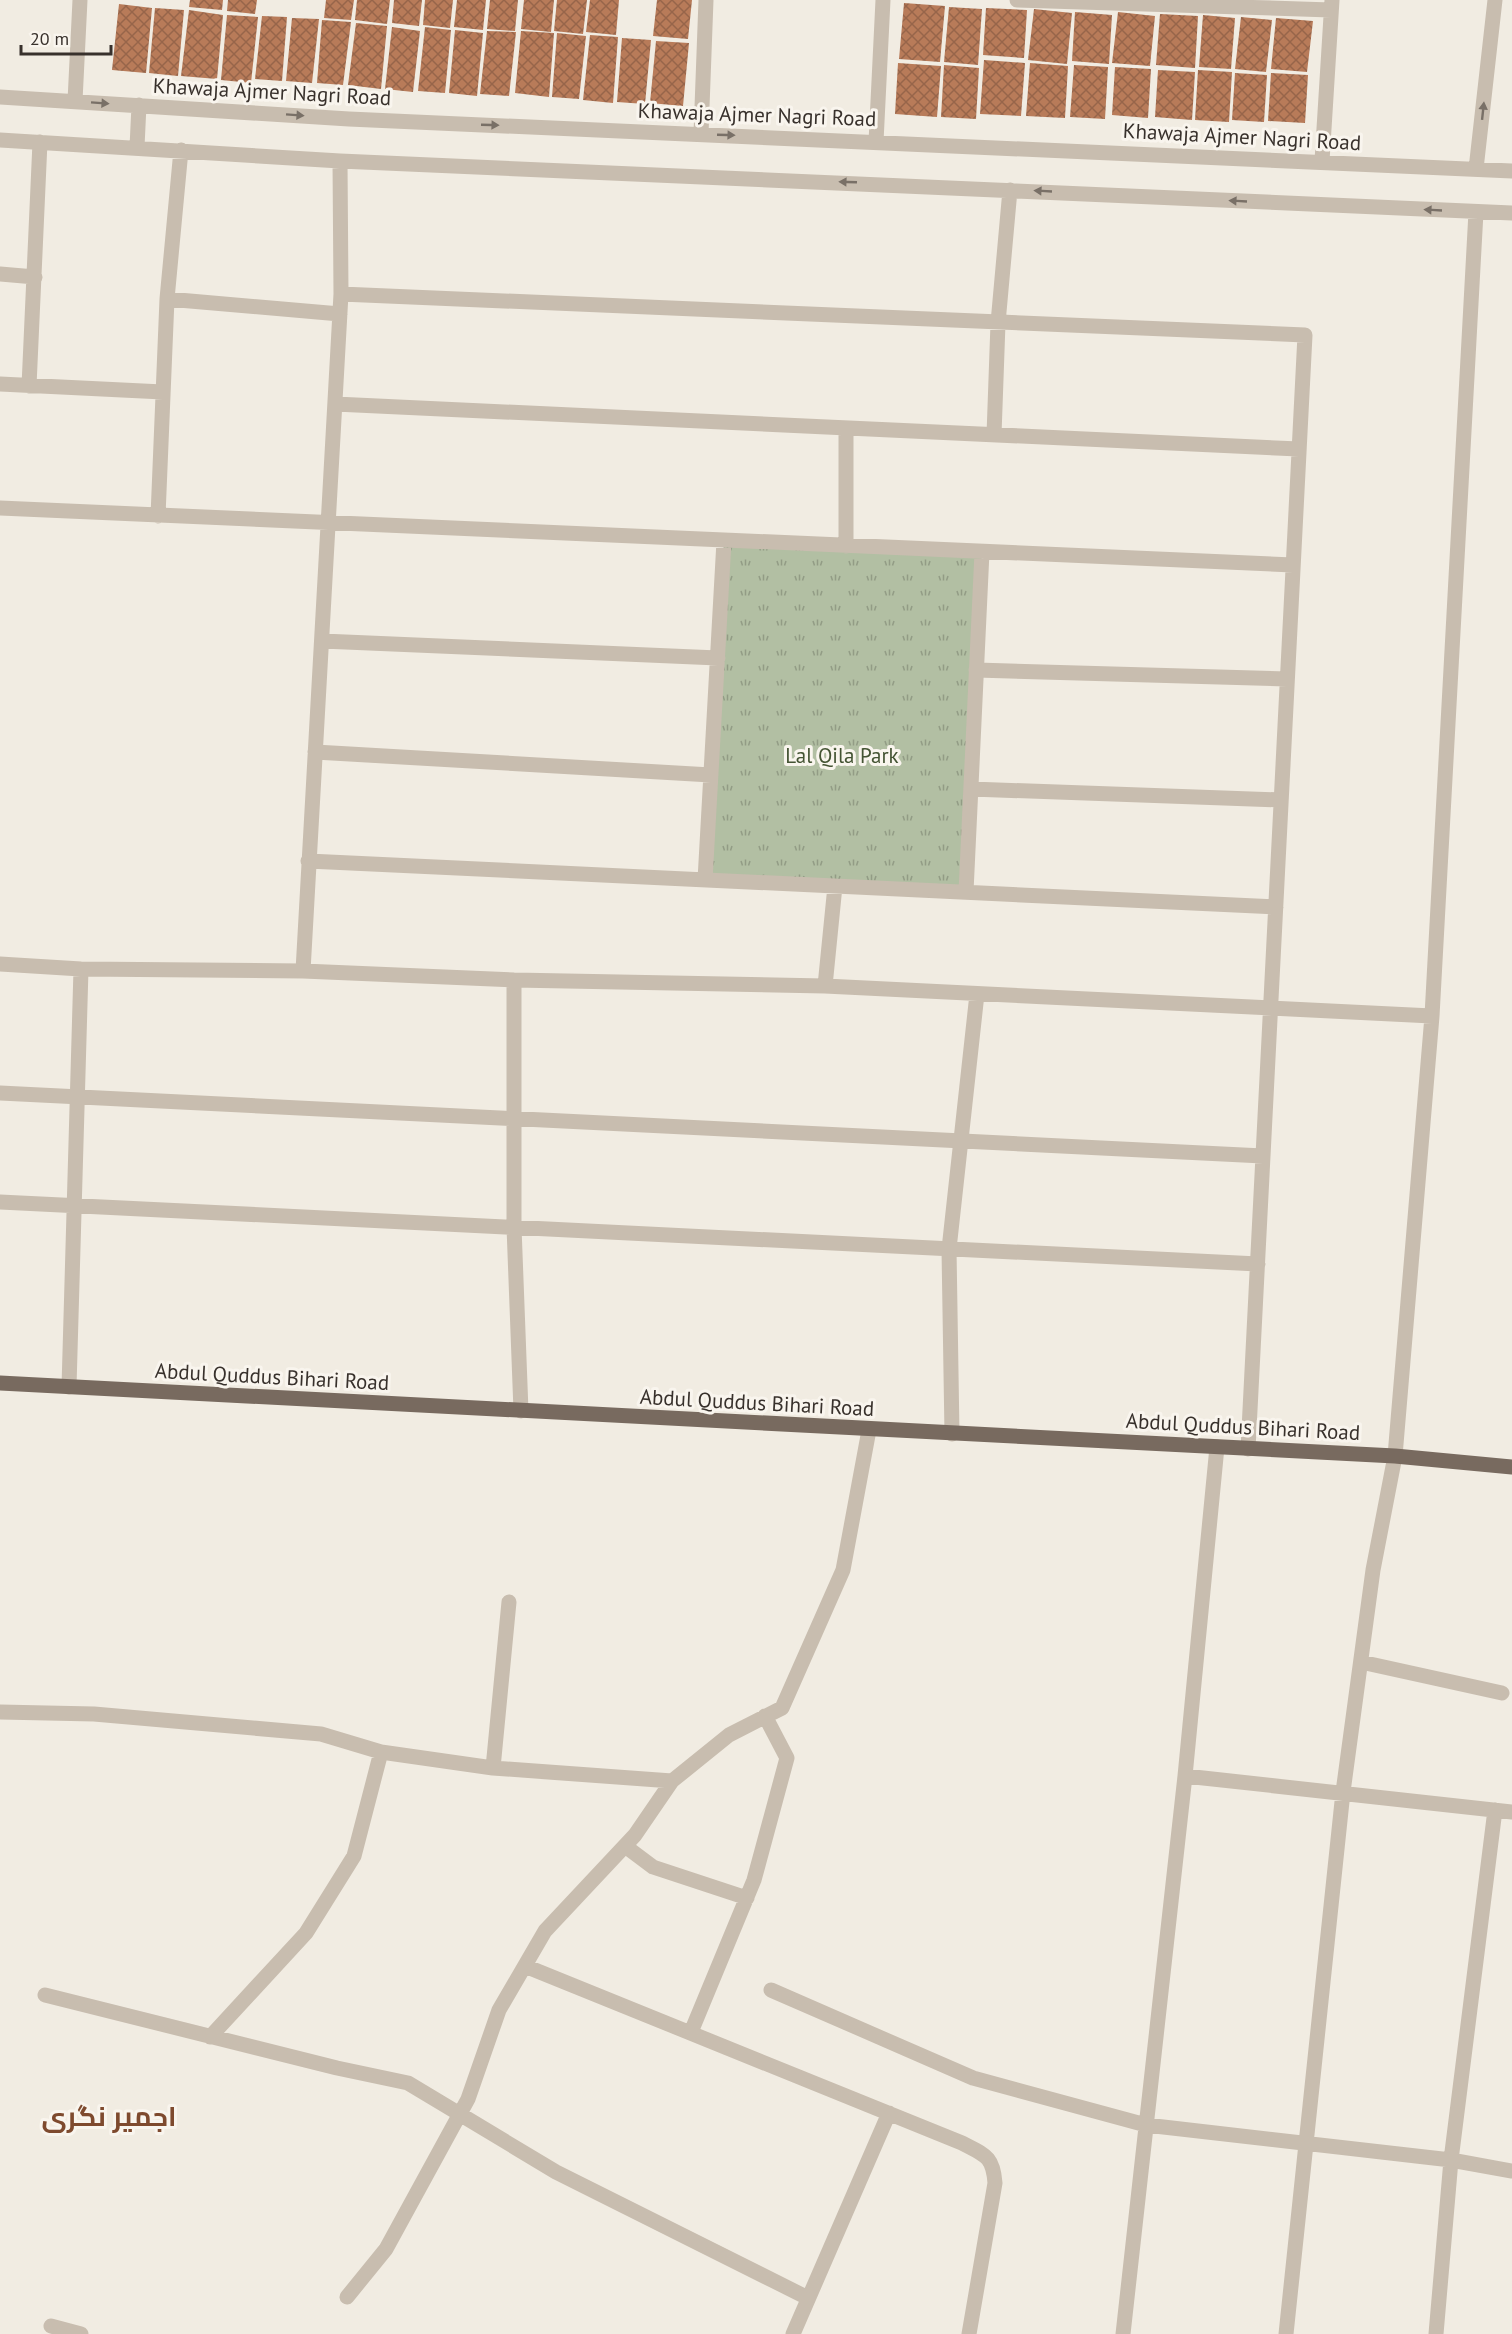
<svg xmlns="http://www.w3.org/2000/svg" width="1512" height="2334" viewBox="0 0 1512 2334" font-family="'PT Sans',Cairo,sans-serif">
  <defs>
    <pattern id="grass-tufts" width="24" height="20" patternUnits="userSpaceOnUse" patternTransform="scale(1.5)"><rect width="24" height="20" fill="#b2bfa3"/><path d="M3 7l-1-3M5 7V3M7 7l1-3M15 17l-1-3M17 17v-4M19 17l1-3" fill="none" stroke="#929c85"/></pattern>
    <pattern id="building-cross-hatch" width="8" height="8" patternUnits="userSpaceOnUse" patternTransform="scale(1.5)"><rect width="8" height="8" fill="#b87b59"/><path d="M0 0l8 8M0 8l8-8" fill="none" stroke="#97654a"/></pattern>
  </defs>
  <rect width="100%" height="100%" fill="#f1ece2"/>
  <!-- grass -->
  <path fill="url(#grass-tufts)" d="M 724,541 L 982,552 L 966,892 L 705,880 Z"/>
  <!-- building -->
  <path fill="url(#building-cross-hatch)" d="M 190,0 L 223,0 L 222,10 L 189,7 Z
    M 228,0 L 257,0 L 255,14 L 227,11 Z
    M 326,0 L 354,0 L 351,20 L 324,18 Z
    M 357,0 L 390,0 L 387,24 L 355,20 Z
    M 394,0 L 422,0 L 419,26 L 392,23 Z
    M 425,0 L 453,0 L 450,28 L 423,25 Z
    M 457,0 L 486,0 L 483,30 L 454,27 Z
    M 490,0 L 518,0 L 515,31 L 487,29 Z
    M 524,0 L 554,0 L 551,32 L 521,29 Z
    M 557,0 L 587,0 L 583,34 L 554,31 Z
    M 590,0 L 619,0 L 616,35 L 586,32 Z
    M 657,0 L 692,0 L 688,39 L 653,36 Z
    M 904,3 L 945,6 L 940,62 L 899,59 Z
    M 119,4 L 152,8 L 146,73 L 112,70 Z
    M 949,7 L 982,9 L 978,65 L 944,62 Z
    M 155,8 L 184,10 L 178,76 L 149,73 Z
    M 986,8 L 1027,10 L 1024,58 L 983,55 Z
    M 1034,9 L 1072,13 L 1067,64 L 1028,60 Z
    M 189,10 L 223,15 L 217,79 L 181,76 Z
    M 1075,12 L 1112,15 L 1109,64 L 1072,61 Z
    M 1118,12 L 1155,16 L 1150,66 L 1112,63 Z
    M 1160,14 L 1198,16 L 1195,68 L 1156,65 Z
    M 227,15 L 258,17 L 251,83 L 221,80 Z
    M 1203,15 L 1235,18 L 1231,69 L 1199,67 Z
    M 262,16 L 287,17 L 282,81 L 255,79 Z
    M 1241,17 L 1272,20 L 1266,72 L 1235,69 Z
    M 292,18 L 319,19 L 312,83 L 286,81 Z
    M 1276,18 L 1313,21 L 1307,72 L 1271,69 Z
    M 322,20 L 351,22 L 343,85 L 317,83 Z
    M 356,23 L 387,26 L 381,89 L 348,85 Z
    M 392,27 L 420,31 L 413,92 L 385,89 Z
    M 425,27 L 451,30 L 445,93 L 418,91 Z
    M 455,30 L 483,33 L 477,96 L 449,93 Z
    M 487,31 L 516,32 L 509,96 L 480,94 Z
    M 521,31 L 554,33 L 549,97 L 515,93 Z
    M 557,33 L 586,36 L 579,99 L 552,97 Z
    M 590,35 L 618,37 L 613,103 L 583,100 Z
    M 622,38 L 651,40 L 645,104 L 617,102 Z
    M 656,41 L 689,43 L 683,106 L 650,103 Z
    M 984,60 L 1025,63 L 1021,116 L 980,114 Z
    M 898,63 L 941,66 L 937,117 L 895,114 Z
    M 1030,63 L 1068,66 L 1065,118 L 1026,116 Z
    M 944,65 L 979,68 L 976,119 L 941,117 Z
    M 1074,65 L 1108,67 L 1105,119 L 1070,117 Z
    M 1115,67 L 1151,69 L 1148,118 L 1112,115 Z
    M 1158,70 L 1195,72 L 1192,120 L 1155,117 Z
    M 1198,70 L 1232,72 L 1229,122 L 1195,120 Z
    M 1235,73 L 1267,75 L 1264,122 L 1232,120 Z
    M 1271,73 L 1308,75 L 1305,123 L 1268,121 Z"/>
  <g fill="none" stroke-linecap="round" stroke-linejoin="round">
    <!-- minor -->
    <path stroke="#c8bdaf" stroke-width="15" d="M 1017,0 L 1331,10
      M 0,97 L 349,119 L 1512,171
      M 75,101 L 80,0
      M 701,134 L 706,0
      M 0,140 L 340,161 L 1512,213
      M 876,142 L 883,0
      M 137,147 L 139,105
      M 1322,161 L 1332,0
      M 1476,169 L 1495,0
      M 0,274 L 35,277
      M 341,294 L 1305,335 L 1248,1449
      M 167,299 L 181,150
      M 0,384 L 163,392
      M 29,386 L 40,142
      M 335,404 L 1299,449
      M 994,435 L 998,323 L 1010,190
      M 0,508 L 1293,565
      M 158,516 L 167,299 L 340,314
      M 846,546 L 846,428
      M 322,641 L 718,658
      M 976,670 L 1287,679
      M 315,752 L 711,775
      M 971,789 L 1281,800
      M 308,861 L 1276,907
      M 705,880 L 724,541
      M 966,892 L 982,552
      M 0,964 L 81,969 L 303,971 L 514,980 L 825,986 L 1432,1016
      M 303,971 L 341,294 L 340,161
      M 514,980 L 514,1227 L 521,1411
      M 825,986 L 835,886
      M 0,1093 L 1263,1156
      M 0,1202 L 1258,1264
      M 69,1387 L 81,969
      M 952,1434 L 949,1249 L 977,994
      M 1361,1662 L 1502,1693
      M 0,1712 L 94,1714 L 321,1734 L 381,1752 L 493,1768 L 672,1781
      M 493,1768 L 509,1602
      M 1185,1776 L 1512,1812
      M 625,1846 L 653,1867 L 747,1898
      M 525,1966 L 962,2143 C 985,2155 993,2156 995,2183 L 969,2334
      M 771,1990 L 973,2078 L 1146,2125 L 1451,2160 L 1512,2171
      M 45,1995 L 337,2068 L 408,2083 L 556,2172 L 808,2298
      M 691,2032 L 754,1880 L 787,1758 L 765,1716
      M 210,2037 L 306,1933 L 354,1856 L 381,1752
      M 347,2297 L 386,2249 L 468,2099 L 499,2010 L 545,1931 L 635,1835 L 672,1781 L 729,1735 L 782,1708 L 843,1570 L 869,1430
      M 51,2326 L 81,2334
      M 793,2334 L 889,2113
      M 1123,2334 L 1185,1776 L 1217,1447
      M 1286,2334 L 1343,1792 L 1373,1570 L 1395,1456 L 1432,1016 L 1476,212
      M 1436,2334 L 1451,2160 L 1495,1810"/>
    <!-- major -->
    <path stroke="#786a5f" stroke-width="15" d="M 0,1383 L 1395,1456 L 1512,1467"/>
  </g>
  <!-- one-way arrows -->
  <defs><path id="oneway-solid" d="M-6-.8H1V-3.2L6.5 0L1 3.2V.8H-6Z" transform="scale(1.5)"/></defs>
  <g fill="#797067">
    <use href="#oneway-solid" transform="translate(100 103) rotate(4)"/>
    <use href="#oneway-solid" transform="translate(1483 111) rotate(-84)"/>
    <use href="#oneway-solid" transform="translate(295 115) rotate(4)"/>
    <use href="#oneway-solid" transform="translate(490 125) rotate(2)"/>
    <use href="#oneway-solid" transform="translate(726 135) rotate(2)"/>
    <use href="#oneway-solid" transform="translate(848 182) rotate(-178)"/>
    <use href="#oneway-solid" transform="translate(1043 191) rotate(-177)"/>
    <use href="#oneway-solid" transform="translate(1238 201) rotate(-177)"/>
    <use href="#oneway-solid" transform="translate(1433 210) rotate(-177)"/>
  </g>
  <g text-anchor="middle" stroke-width="6" stroke-linejoin="round" paint-order="stroke">
    <!-- street labels -->
    <g font-size="21" fill="#38312c" stroke="#f9f5ee">
      <text transform="translate(272 92) rotate(3)" y="7">Khawaja Ajmer Nagri Road</text>
      <text transform="translate(757 115) rotate(2)" y="7">Khawaja Ajmer Nagri Road</text>
      <text transform="translate(1242 137) rotate(3)" y="7">Khawaja Ajmer Nagri Road</text>
      <text transform="translate(272 1377) rotate(3)" y="7">Abdul Quddus Bihari Road</text>
      <text transform="translate(757 1403) rotate(3)" y="7">Abdul Quddus Bihari Road</text>
      <text transform="translate(1243 1427) rotate(3)" y="7">Abdul Quddus Bihari Road</text>
    </g>
    <!-- park labels -->
    <g font-size="21" fill="#445433" stroke="#f9f5ee">
      <text x="842" y="763">Lal Qila Park</text>
    </g>
    <!-- district labels -->
    <g font-size="27" font-weight="bold" fill="#7e4a2e" stroke="#f9f5ee">
      <text x="109" y="2126">اجمیر نگری</text>
    </g>
  </g>
  <!-- scale -->
  <path d="M21 45v9h90v-9" fill="none" stroke="#38312c" stroke-width="3"/>
  <text x="30" y="45" font-size="18" fill="#38312c" stroke="#f9f5ee" stroke-width="4.5" paint-order="stroke">20 m</text>
</svg>
